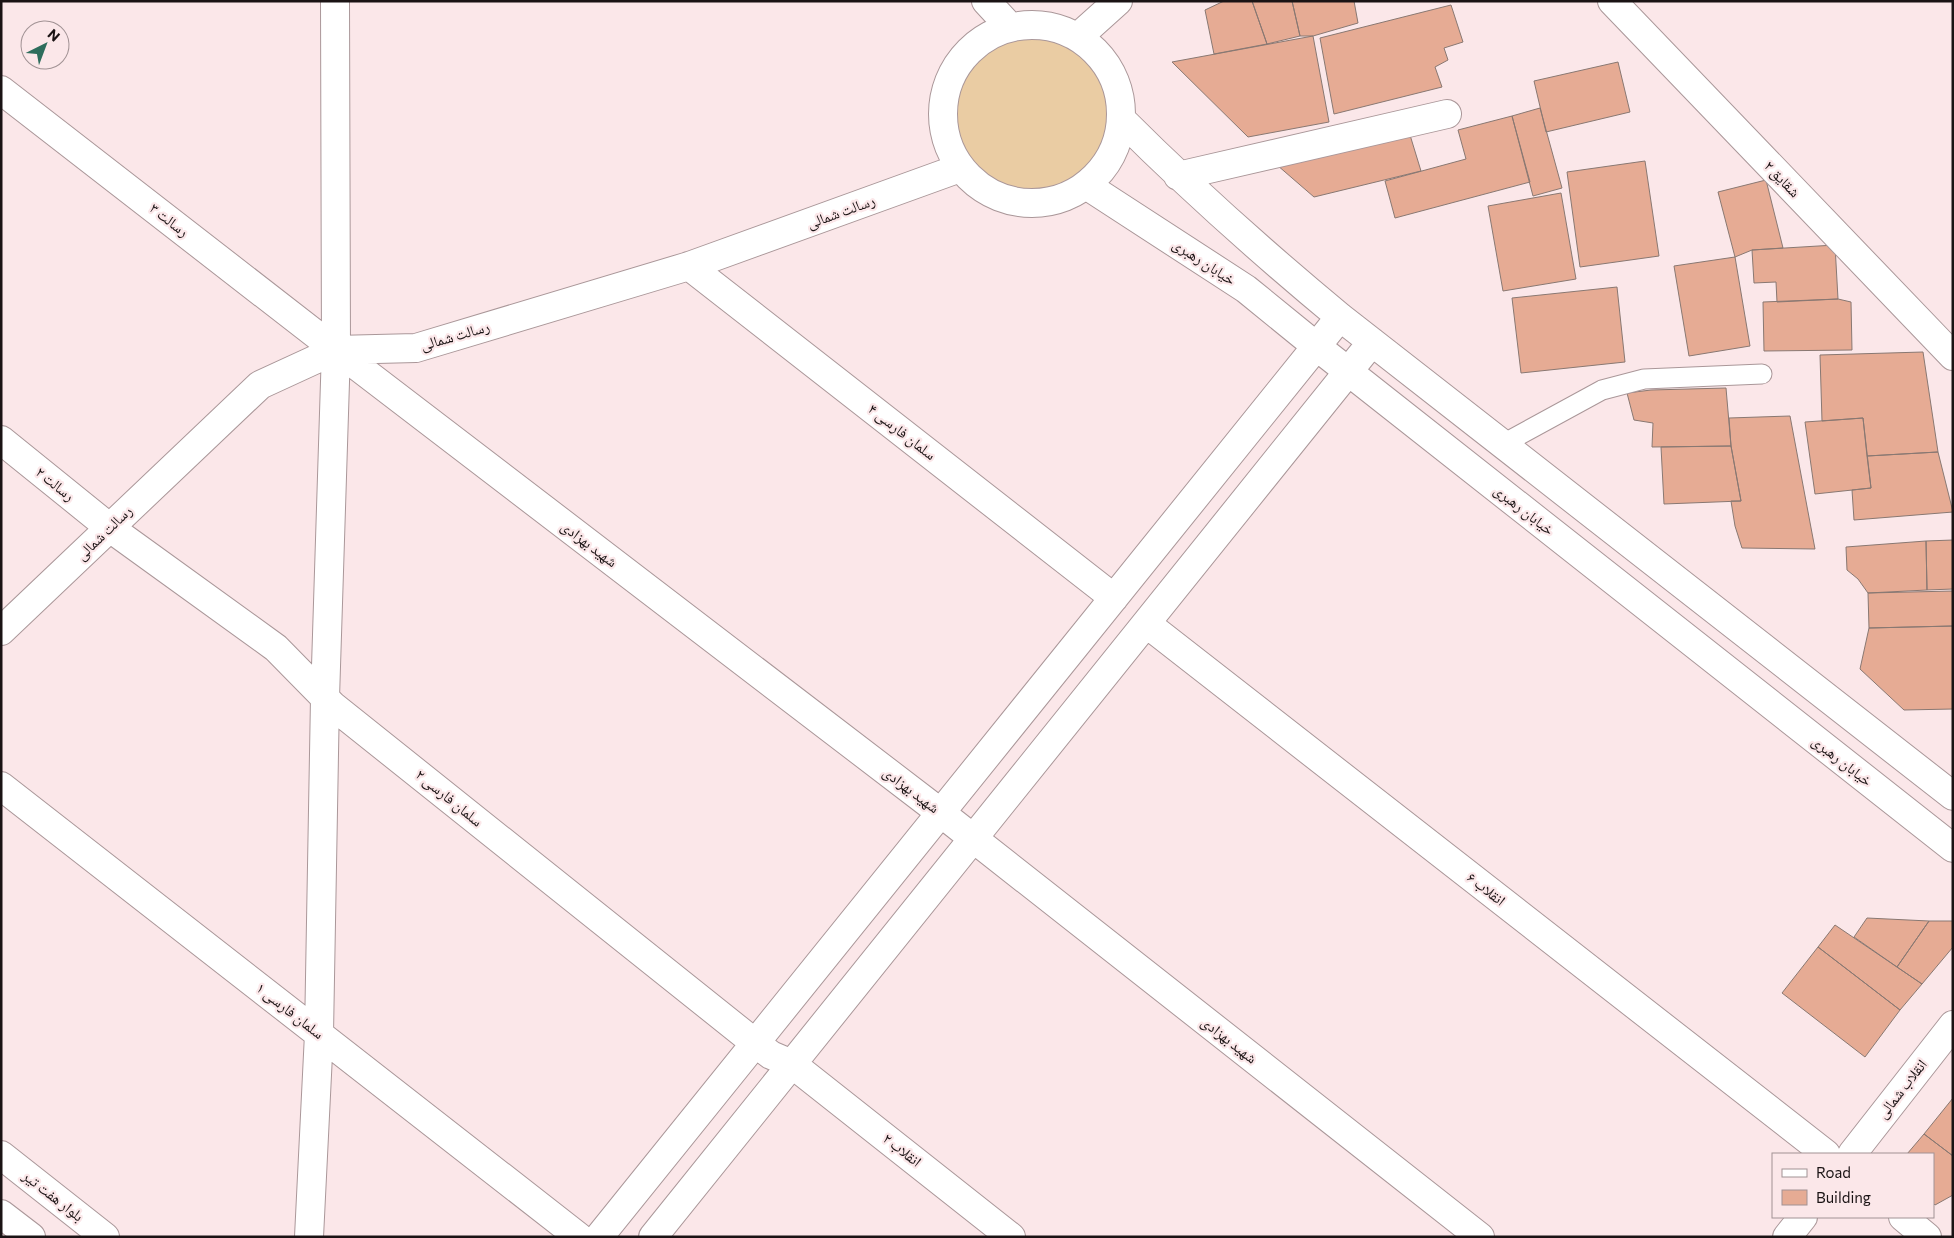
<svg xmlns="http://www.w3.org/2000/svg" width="1954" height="1238" viewBox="0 0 1954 1238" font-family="Commissioner,'Noto Naskh Arabic',sans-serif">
  <rect width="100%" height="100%" fill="#fbe7e9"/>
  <!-- green -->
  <path fill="#eacca3" d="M955 117a79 79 0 1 1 158 0a79 79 0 1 1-158 0Z"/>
  <!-- building -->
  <path fill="#e6ab94" stroke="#897872" d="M 1224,1 L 1252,1 L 1267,44 L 1214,54 L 1205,10 Z
    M 1252,1 L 1292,1 L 1300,36 L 1267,44 Z
    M 1292,1 L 1354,1 L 1358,23 L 1313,36 L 1300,36 Z
    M 1451,5 L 1463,42 L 1444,48 L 1448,60 L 1435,67 L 1442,87 L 1334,114 L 1320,38 Z
    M 1313,36 L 1329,122 L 1248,137 L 1172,62 Z
    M 1618,62 L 1630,112 L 1546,132 L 1534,81 Z
    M 1540,108 L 1562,188 L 1533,196 L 1512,116 Z
    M 1512,116 L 1530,182 L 1395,218 L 1385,181 L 1466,159 L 1458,130 Z
    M 1410,135 L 1421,171 L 1314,197 L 1277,165 Z
    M 1645,161 L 1659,256 L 1580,267 L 1567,172 Z
    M 1766,180 L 1783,248 L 1752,250 L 1735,257 L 1718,192 Z
    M 1561,193 L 1576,279 L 1503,291 L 1488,206 Z
    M 1835,245 L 1838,299 L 1777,302 L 1776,282 L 1754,283 L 1752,250 Z
    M 1735,257 L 1750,346 L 1689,356 L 1674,266 Z
    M 1617,287 L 1625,362 L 1521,373 L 1512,298 Z
    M 1838,299 L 1851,302 L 1852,350 L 1764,351 L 1763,302 Z
    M 1923,352 L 1938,452 L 1867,456 L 1863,418 L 1822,421 L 1820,355 Z
    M 1726,388 L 1731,446 L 1652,447 L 1653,423 L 1634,420 L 1627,393 L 1651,390 Z
    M 1790,416 L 1815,549 L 1742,548 L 1735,526 L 1731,501 L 1741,501 L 1731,446 L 1729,418 Z
    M 1863,418 L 1871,488 L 1815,494 L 1805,422 Z
    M 1731,446 L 1741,501 L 1664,504 L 1661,447 Z
    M 1938,452 L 1953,512 L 1854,520 L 1852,490 L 1871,488 L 1867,456 Z
    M 1953,540 L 1953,589 L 1927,590 L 1926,541 Z
    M 1926,541 L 1927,590 L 1868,593 L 1858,579 L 1847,570 L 1846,547 Z
    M 1953,591 L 1953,626 L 1869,628 L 1868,593 Z
    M 1953,626 L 1953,709 L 1904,710 L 1860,669 L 1869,628 Z
    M 1867,918 L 1929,921 L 1897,967 L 1854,937 Z
    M 1929,921 L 1953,921 L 1953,947 L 1922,984 L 1897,967 Z
    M 1835,925 L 1922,984 L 1900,1010 L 1818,947 Z
    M 1818,947 L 1900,1010 L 1865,1057 L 1782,993 Z
    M 1953,1098 L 1953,1156 L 1924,1134 Z
    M 1924,1134 L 1953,1156 L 1953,1195 L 1935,1205 L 1933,1203 L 1933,1154 L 1907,1154 Z"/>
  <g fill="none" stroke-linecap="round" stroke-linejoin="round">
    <defs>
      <path id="lane" d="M 1503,444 L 1602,390 L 1644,379 L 1762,374"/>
      <path id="street" d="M 986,1 L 1010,27
        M 1612,1 L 1953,356
        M943 114a89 89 0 1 1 178 0a89 89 0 1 1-178 0Z
        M 1078,37 L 1118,1
        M 1,90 L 336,350 L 941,813 L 1480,1237
        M 1121,119 C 1191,189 1264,254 1340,317 L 1953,796
        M 1178,176 L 1447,114
        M 1086,185 L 1246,289 L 1316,346 L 1953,848
        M 689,266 L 1114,598
        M 1,440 L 110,528 L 276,648 L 333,706 L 755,1043 L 771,1055 L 792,1064 L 1011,1237
        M 1147,624 L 1826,1154
        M 1,631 L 260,385 L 336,350 L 416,348 L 689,266 L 960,168
        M 1,786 L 579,1237
        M 1903,1217 L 1927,1237
        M 309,1237 L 319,1034 L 325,698 L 336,350 L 335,1
        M 599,1237 L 1340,317
        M 653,1237 L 1372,342"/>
      <path id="secondary" d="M 1852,1154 L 1953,1025
        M 1,1155 L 105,1237
        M 1,1214 L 31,1237
        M 1787,1237 L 1803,1217"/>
    </defs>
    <!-- lane casing -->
    <use href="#lane" stroke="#aa9799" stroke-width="21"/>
    <!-- street casing -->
    <use href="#street" stroke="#aa9799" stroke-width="30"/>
    <!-- secondary casing -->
    <use href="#secondary" stroke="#aa9799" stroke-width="30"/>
    <!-- lane -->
    <use href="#lane" stroke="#fff" stroke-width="19"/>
    <!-- street -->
    <use href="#street" stroke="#fff" stroke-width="28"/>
    <!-- secondary -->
    <use href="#secondary" stroke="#fff" stroke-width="28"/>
  </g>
  <g text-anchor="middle" stroke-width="4.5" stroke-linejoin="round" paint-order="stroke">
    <!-- street labels -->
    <g font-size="15" fill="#1a1314" stroke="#fbe7e9">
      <text transform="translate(1782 179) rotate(46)" y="5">شقایق ۲</text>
      <text transform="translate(841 212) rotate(-20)" y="5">رسالت شمالی</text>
      <text transform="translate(169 220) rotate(38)" y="5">رسالت ۳</text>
      <text transform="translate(1204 262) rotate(33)" y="5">خیابان رهبری</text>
      <text transform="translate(455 336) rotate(-16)" y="5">رسالت شمالی</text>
      <text transform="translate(902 432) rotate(38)" y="5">سلمان فارسی ۴</text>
      <text transform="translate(55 484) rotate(39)" y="5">رسالت ۲</text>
      <text transform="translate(1524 510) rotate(38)" y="5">خیابان رهبری</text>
      <text transform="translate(104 533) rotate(-44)" y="5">رسالت شمالی</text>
      <text transform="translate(589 544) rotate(37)" y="5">شهید بهزادی</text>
      <text transform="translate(1842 761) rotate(38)" y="5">خیابان رهبری</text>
      <text transform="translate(911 790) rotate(37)" y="5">شهید بهزادی</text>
      <text transform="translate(449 798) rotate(39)" y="5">سلمان فارسی ۲</text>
      <text transform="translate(1486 889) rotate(38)" y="5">انقلاب ۶</text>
      <text transform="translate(290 1011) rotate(38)" y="5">سلمان فارسی ۱</text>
      <text transform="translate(1229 1040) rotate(38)" y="5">شهید بهزادی</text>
      <text transform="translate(1902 1089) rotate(-52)" y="5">انقلاب شمالی</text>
      <text transform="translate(902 1150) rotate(38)" y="5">انقلاب ۲</text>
      <text transform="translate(53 1196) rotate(38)" y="5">بلوار هفت تیر</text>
    </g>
  </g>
  <!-- border -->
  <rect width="1954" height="1238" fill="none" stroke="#1a1314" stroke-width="5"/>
  <!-- legend -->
  <rect x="1772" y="1153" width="162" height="65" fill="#fbe7e9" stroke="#a19294"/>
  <rect x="1782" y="1169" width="25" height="8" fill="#ffffff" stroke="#a19294"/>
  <text x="1816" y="1178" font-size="15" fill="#1a1314">Road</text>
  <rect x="1782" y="1190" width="25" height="15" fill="#e6ab94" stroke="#a19294"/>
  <text x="1816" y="1203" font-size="15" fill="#1a1314">Building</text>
  <!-- north arrow -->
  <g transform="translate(45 45) rotate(42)"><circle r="24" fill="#fbe7e9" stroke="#a19294"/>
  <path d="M0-4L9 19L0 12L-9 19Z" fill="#2d6d5c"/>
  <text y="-8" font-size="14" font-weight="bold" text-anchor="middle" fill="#1a1314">N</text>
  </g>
</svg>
